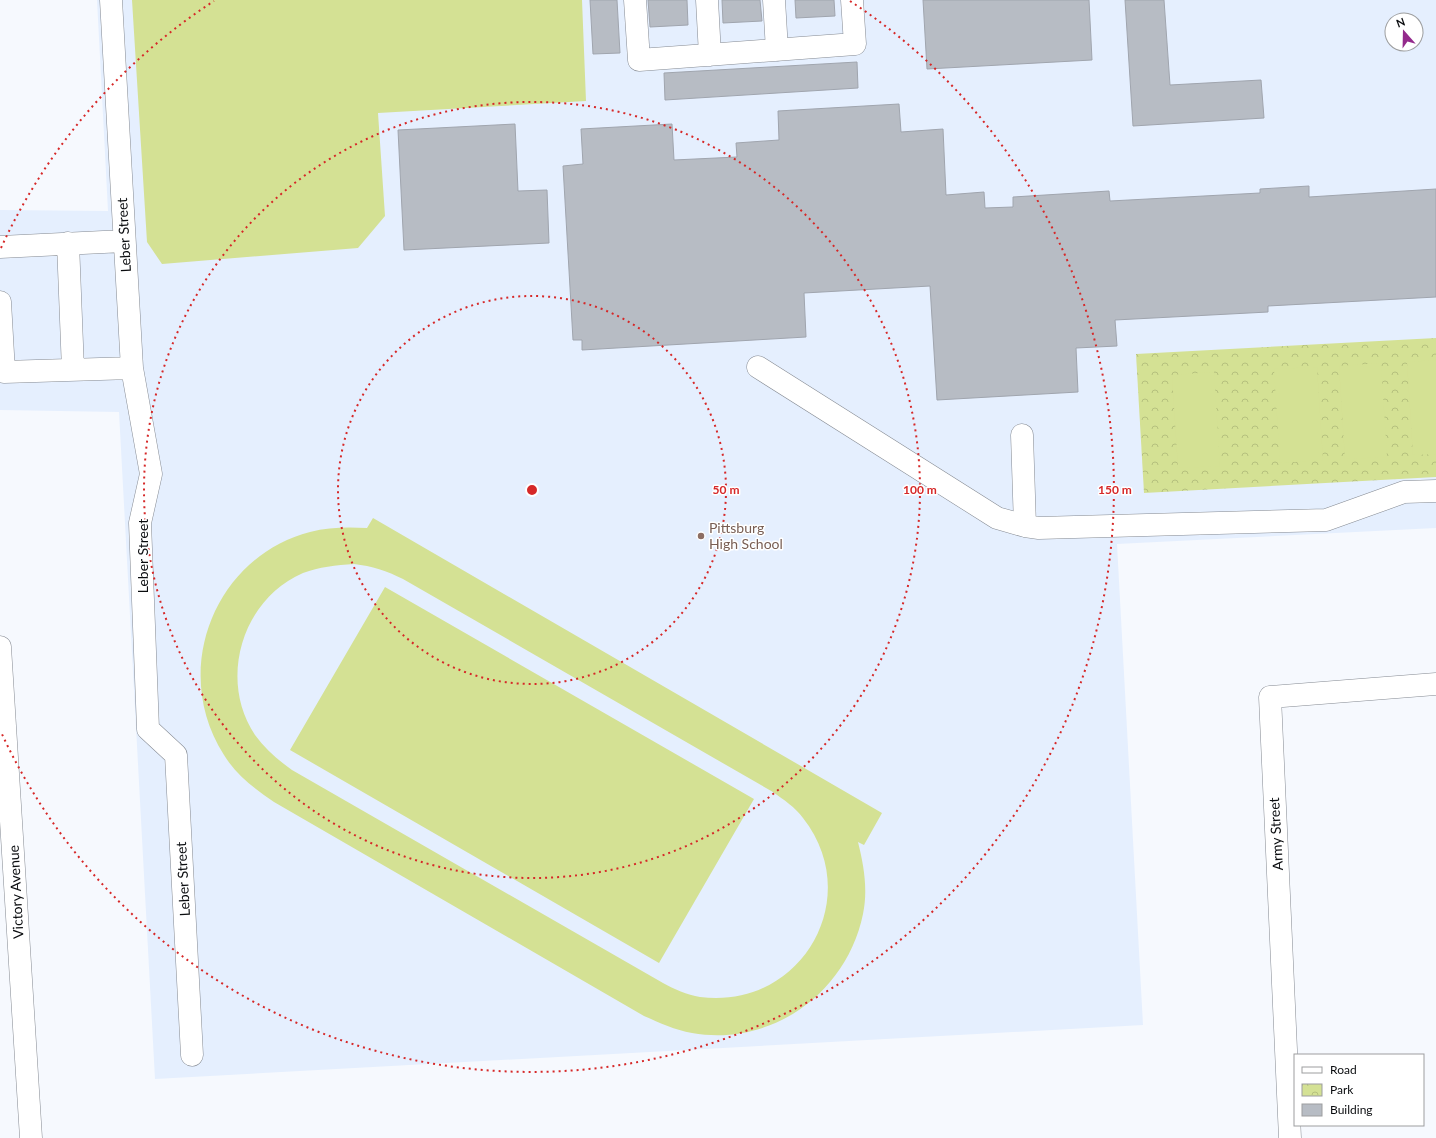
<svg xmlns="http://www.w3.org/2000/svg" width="1436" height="1138" viewBox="0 0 1436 1138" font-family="Lato,sans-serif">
  <defs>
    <pattern id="park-crowns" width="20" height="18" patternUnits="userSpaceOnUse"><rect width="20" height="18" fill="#d4e194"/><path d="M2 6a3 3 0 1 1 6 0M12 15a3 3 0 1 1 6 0" fill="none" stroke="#b5c07e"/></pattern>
  </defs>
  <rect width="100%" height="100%" fill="#f6f9fe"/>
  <!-- built -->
  <path fill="#e5effe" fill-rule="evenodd" d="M 97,0 L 1436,0 L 1436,528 L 1117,544 L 1143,1025 L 155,1079 L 119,412 L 0,410 L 0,210 L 108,211 ZM 1392,20 L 1416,20 L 1416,44 L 1392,44 Z"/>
  <!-- park -->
  <path fill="url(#park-crowns)" d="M 1436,338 L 1436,477 L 1144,493 L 1136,354 Z"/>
  <!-- pitch -->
  <path fill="#d4e194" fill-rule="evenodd" d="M 132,0 L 582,0 L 586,101 L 378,113 L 385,216 L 358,248 L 162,264 L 147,242 Z
    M 1436,360 L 1436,454 L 1413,455 L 1407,362 Z
    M 1381,363 L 1387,457 L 1345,459 L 1339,366 Z
    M 1317,367 L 1323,460 L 1280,463 L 1274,369 Z
    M 1214,372 L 1220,466 L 1178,468 L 1172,375 Z
    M 373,518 L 882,813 L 864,845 L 858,842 C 864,866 868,890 863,914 C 847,992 773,1047 692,1033 C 675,1030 660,1023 644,1016 L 274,802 C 255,789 236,775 224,755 C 170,671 214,557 310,532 C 329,527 348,527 367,528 ZM 354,564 C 372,566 387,571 403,579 L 773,792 C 784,800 795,807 803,818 C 866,898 801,1010 700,997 C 687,995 674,989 663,983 L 292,770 C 278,760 265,749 255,735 C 218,680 242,599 303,573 C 319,567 336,565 354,564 Z
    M 385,587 L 754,799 L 659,963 L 290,750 Z"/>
  <!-- building -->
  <path fill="#b7bcc4" stroke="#a0a5ae" d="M 590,0 L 617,0 L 620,53 L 593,54 Z
    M 648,0 L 687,0 L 688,25 L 650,27 Z
    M 722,0 L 760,0 L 762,21 L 723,23 Z
    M 795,0 L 834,0 L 835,16 L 796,18 Z
    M 923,0 L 1089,0 L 1092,60 L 927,69 Z
    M 1125,0 L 1164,0 L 1170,85 L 1261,80 L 1264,118 L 1133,126 Z
    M 857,62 L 858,88 L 665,100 L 664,73 Z
    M 899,104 L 901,132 L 943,129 L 946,195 L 984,192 L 985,208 L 1013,207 L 1013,197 L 1109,191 L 1110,201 L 1260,193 L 1260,189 L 1309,186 L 1309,197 L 1436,189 L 1436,297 L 1268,306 L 1268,312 L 1115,320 L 1117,346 L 1076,348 L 1078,392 L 937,400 L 930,286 L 804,293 L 806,337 L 582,350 L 582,340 L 573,340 L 563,166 L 583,164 L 581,129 L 672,124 L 674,160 L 737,157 L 736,143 L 779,140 L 778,111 Z
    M 515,124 L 518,191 L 547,190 L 549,243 L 404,250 L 398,130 Z"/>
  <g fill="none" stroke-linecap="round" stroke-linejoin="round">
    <defs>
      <path id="minor" d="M 111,0 L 132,368 L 151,474 L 140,523 L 148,729 L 176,755 L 192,1055
        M 635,0 L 639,60 L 855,44 L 852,0
        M 707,0 L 710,55
        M 774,0 L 777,50
        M 68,243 L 73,370
        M 0,247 L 124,241
        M 0,302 L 4,372 L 132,368
        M 758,367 L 997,518 L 1025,526
        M 1022,435 L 1025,526 L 1039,528 L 1326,520 L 1404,492 L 1436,491
        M 0,647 L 31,1138
        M 1290,1138 L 1270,697 L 1436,684"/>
    </defs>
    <!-- minor casing -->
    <use href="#minor" stroke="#858a92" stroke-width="23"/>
    <!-- minor -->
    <use href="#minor" stroke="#fff" stroke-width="22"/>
  </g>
  <!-- distance rings -->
  <g fill="none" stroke="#d62828" stroke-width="2" stroke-dasharray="2 4">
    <circle cx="532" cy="490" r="194"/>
    <circle cx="532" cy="490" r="388"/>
    <path d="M1 248A583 583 0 0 1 214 1M850 1A583 583 0 1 1 1 732"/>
  </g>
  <!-- markers -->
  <circle fill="#8d6e63" stroke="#fff" stroke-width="1.5" cx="701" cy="536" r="4"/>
  <g text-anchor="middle" stroke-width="3" stroke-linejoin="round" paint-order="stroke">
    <!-- street labels -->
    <g font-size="14" fill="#0a0c0f" stroke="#fff">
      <text transform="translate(124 235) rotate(-93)" y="5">Leber Street</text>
      <text transform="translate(143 556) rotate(-90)" y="5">Leber Street</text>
      <text transform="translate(1276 834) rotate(-93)" y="5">Army Street</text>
      <text transform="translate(183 879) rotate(-93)" y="5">Leber Street</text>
      <text transform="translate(16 892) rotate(-93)" y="5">Victory Avenue</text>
    </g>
    <!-- education labels -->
    <g font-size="14" fill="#785e54" stroke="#fff" text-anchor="start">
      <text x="709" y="533">Pittsburg<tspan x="709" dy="16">High School</tspan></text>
    </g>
  </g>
  <circle cx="532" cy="490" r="6" fill="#d62828" stroke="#fff" stroke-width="2"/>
  <g font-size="12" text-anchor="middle" font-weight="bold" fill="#d62828" stroke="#fff" stroke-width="3" stroke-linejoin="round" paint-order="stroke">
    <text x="726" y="494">50 m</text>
    <text x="920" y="494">100 m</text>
    <text x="1115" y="494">150 m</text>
  </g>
  <!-- legend -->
  <rect x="1294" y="1054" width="130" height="72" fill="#ffffff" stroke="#9d9e9f"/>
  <rect x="1302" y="1067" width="20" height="6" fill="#ffffff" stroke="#9d9e9f"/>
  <text x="1330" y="1074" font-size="12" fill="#0a0c0f">Road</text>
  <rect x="1302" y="1084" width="20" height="12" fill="url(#park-crowns)" stroke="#9d9e9f"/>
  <text x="1330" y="1094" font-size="12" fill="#0a0c0f">Park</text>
  <rect x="1302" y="1104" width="20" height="12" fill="#b7bcc4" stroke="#9d9e9f"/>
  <text x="1330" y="1114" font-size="12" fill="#0a0c0f">Building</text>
  <!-- north arrow -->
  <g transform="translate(1404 32) rotate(340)"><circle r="19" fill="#ffffff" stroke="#9d9e9f"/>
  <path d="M0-3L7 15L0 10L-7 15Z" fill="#942a8c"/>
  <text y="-6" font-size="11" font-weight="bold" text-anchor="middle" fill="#0a0c0f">N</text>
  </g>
</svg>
